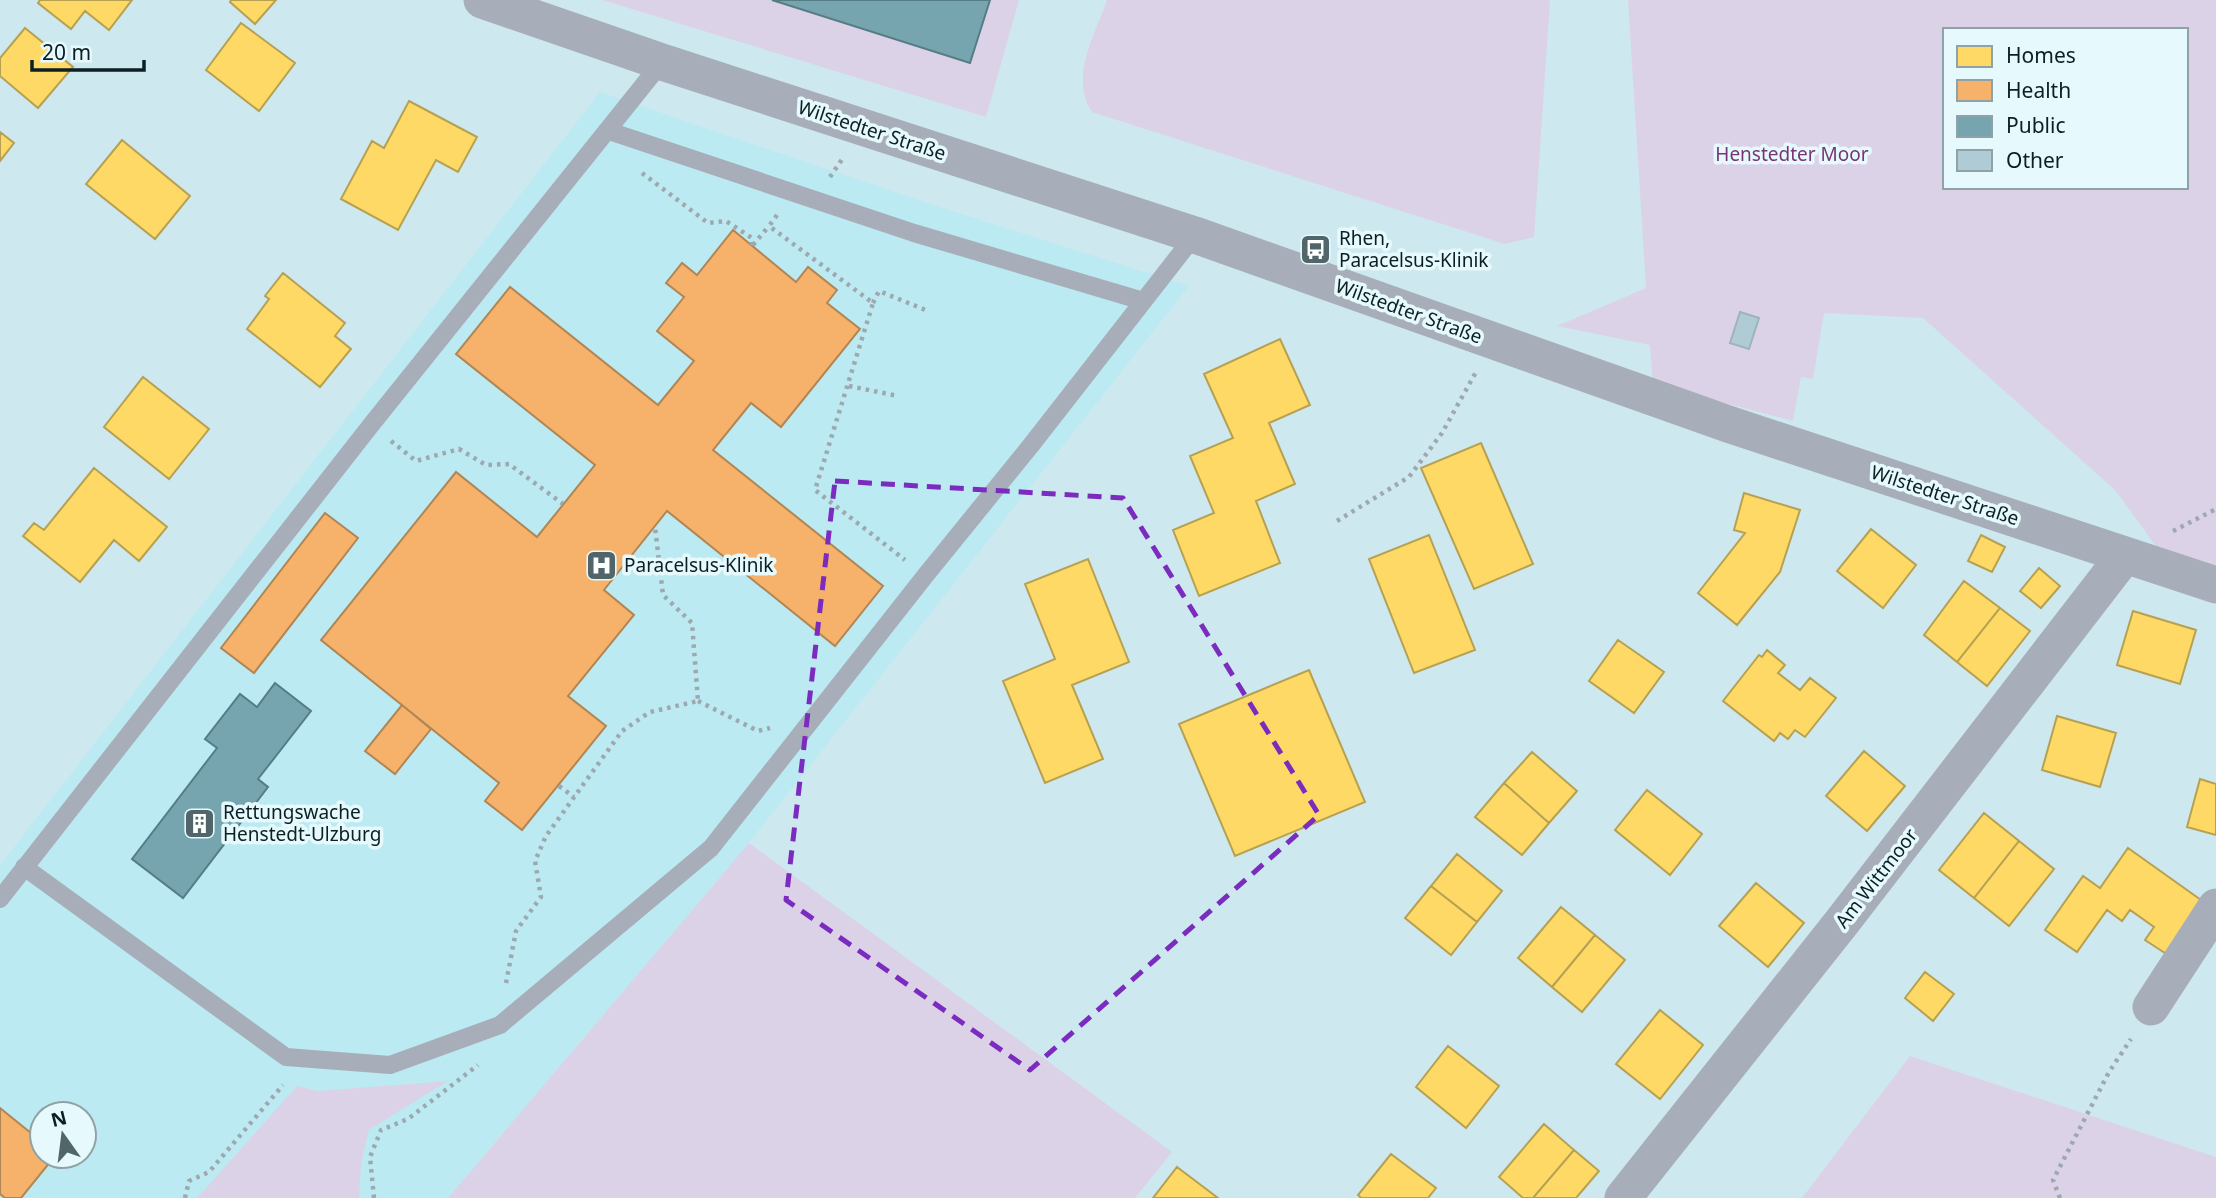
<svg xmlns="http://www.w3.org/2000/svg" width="2216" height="1198" viewBox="0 0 2216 1198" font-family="'Noto Sans',sans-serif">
  <rect width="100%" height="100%" fill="#cde9ef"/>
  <!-- built -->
  <path fill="#bceaf2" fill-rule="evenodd" d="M 600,92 L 930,204 L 1189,286 L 749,843 L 448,1198 L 0,1198 L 0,865 ZM 42,1114 L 84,1114 L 84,1156 L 42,1156 Z"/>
  <!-- green -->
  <path fill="#dbd2e8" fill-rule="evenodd" d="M 602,0 L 1019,0 L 986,117 Z
    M 1107,0 L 1550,0 L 1534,237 L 1505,244 L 1092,112 C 1069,77 1095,35 1107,0 Z
    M 1628,0 L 2216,0 L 2216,601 L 2190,593 L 2115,490 L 1923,318 L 1824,313 L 1813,379 L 1801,377 L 1793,421 L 1653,384 L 1650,345 L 1557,326 L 1646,288 ZM 1945,30 L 2186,30 L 2186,187 L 1945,187 Z
    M 749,843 L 1172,1152 L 1135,1198 L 448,1198 Z
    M 1910,1056 L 2216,1157 L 2216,1198 L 1802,1198 Z
    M 448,1081 L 369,1130 L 361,1164 L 359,1198 L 197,1198 L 297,1086 L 318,1091 Z"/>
  <!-- homes -->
  <path fill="#ffd966" stroke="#b6a152" stroke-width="2" d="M 40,0 L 132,0 L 109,30 L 85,11 L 71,29 L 38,3 Z
    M 231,0 L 276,0 L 255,24 L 230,2 Z
    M 241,23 L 295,63 L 259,111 L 206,70 Z
    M 25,28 L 73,67 L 38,108 L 0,76 L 0,58 Z
    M 409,101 L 477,137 L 458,172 L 436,160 L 398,230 L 341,199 L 372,141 L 384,148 Z
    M 0,132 L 14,143 L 0,161 Z
    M 122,140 L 190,196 L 155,239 L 86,184 Z
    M 283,273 L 345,323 L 335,336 L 351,349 L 320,387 L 247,329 L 269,299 L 265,296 Z
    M 1280,339 L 1310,405 L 1269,423 L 1295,484 L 1256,501 L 1280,563 L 1199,596 L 1173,530 L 1214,513 L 1190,456 L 1233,438 L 1204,374 Z
    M 143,377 L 209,429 L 169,479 L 104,427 Z
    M 1481,443 L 1533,564 L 1474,589 L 1421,468 Z
    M 94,468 L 167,527 L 139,561 L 114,540 L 80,582 L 23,536 L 34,523 L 44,530 Z
    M 1744,493 L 1800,510 L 1780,572 L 1737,625 L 1698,593 L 1745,533 L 1734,530 Z
    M 1871,529 L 1916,565 L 1883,608 L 1837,571 Z
    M 1429,535 L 1475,650 L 1414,673 L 1369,559 Z
    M 1981,535 L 2005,547 L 1992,572 L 1968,561 Z
    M 1088,559 L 1129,662 L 1072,685 L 1103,759 L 1045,783 L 1003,681 L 1055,659 L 1025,584 Z
    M 2039,568 L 2060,586 L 2041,608 L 2020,591 Z
    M 1964,581 L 2000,608 L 1957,662 L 1924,635 Z
    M 2000,608 L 2030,631 L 1987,686 L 1957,662 Z
    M 2133,611 L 2196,630 L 2180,684 L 2117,665 Z
    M 1618,640 L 1664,672 L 1634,713 L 1589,681 Z
    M 1767,650 L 1785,665 L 1778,673 L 1800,690 L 1810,678 L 1836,698 L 1805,737 L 1795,730 L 1788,739 L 1780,733 L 1774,741 L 1723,701 L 1759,655 L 1762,657 Z
    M 1309,670 L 1365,802 L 1235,856 L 1179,724 Z
    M 2057,716 L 2116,733 L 2100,787 L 2042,770 Z
    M 1864,751 L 1905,786 L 1867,831 L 1826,796 Z
    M 1532,752 L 1577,791 L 1549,823 L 1504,783 Z
    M 2200,779 L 2216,784 L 2216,835 L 2187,827 Z
    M 1504,783 L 1549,823 L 1522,855 L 1475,817 Z
    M 1647,790 L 1702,834 L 1670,875 L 1615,830 Z
    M 1984,813 L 2019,841 L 1974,898 L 1939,870 Z
    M 2019,841 L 2054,869 L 2009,926 L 1974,898 Z
    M 2128,848 L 2208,905 L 2171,957 L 2145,940 L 2154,927 L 2130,910 L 2122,921 L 2107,910 L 2077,952 L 2045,930 L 2083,876 L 2100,888 Z
    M 1457,854 L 1502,891 L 1477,922 L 1431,886 Z
    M 1756,883 L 1804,923 L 1768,967 L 1719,926 Z
    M 1431,886 L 1477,922 L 1451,955 L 1405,918 Z
    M 1561,907 L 1595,935 L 1552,987 L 1518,958 Z
    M 1595,935 L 1625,960 L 1582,1012 L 1552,987 Z
    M 1925,972 L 1954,994 L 1933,1021 L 1905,998 Z
    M 1660,1010 L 1703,1045 L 1660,1099 L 1616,1064 Z
    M 1448,1046 L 1499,1086 L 1466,1128 L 1416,1087 Z
    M 1544,1124 L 1574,1150 L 1533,1198 L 1523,1198 L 1499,1177 Z
    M 1574,1150 L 1599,1171 L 1576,1198 L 1533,1198 Z
    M 1391,1154 L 1436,1188 L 1428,1198 L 1361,1198 L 1358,1195 Z
    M 1177,1167 L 1218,1198 L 1153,1198 Z"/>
  <!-- health -->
  <path fill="#f6b26b" stroke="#b08655" stroke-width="2" d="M 733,230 L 796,282 L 808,267 L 837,290 L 827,303 L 860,329 L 781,427 L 751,403 L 713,450 L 883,586 L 835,646 L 667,511 L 604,590 L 634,615 L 568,696 L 606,726 L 522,830 L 485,801 L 499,783 L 321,640 L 456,472 L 537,537 L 595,465 L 456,354 L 510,287 L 658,405 L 694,361 L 657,331 L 684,297 L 666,283 L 682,263 L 697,275 Z
    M 325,513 L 358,538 L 254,673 L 221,648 Z
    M 402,705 L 431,729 L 395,774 L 365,751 Z
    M 0,1108 L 42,1142 L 42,1156 L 55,1156 L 21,1198 L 5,1198 L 0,1194 Z"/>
  <!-- public -->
  <path fill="#76a5af" stroke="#567d85" stroke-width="2" d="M 772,0 L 990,0 L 970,63 Z
    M 275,683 L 311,711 L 258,779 L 268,787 L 183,898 L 132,859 L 217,748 L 205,739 L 240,694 L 257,707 Z"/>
  <!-- building -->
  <path fill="#afccd6" stroke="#9fb3ba" stroke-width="2" d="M 1740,312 L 1759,318 L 1749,349 L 1730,343 Z"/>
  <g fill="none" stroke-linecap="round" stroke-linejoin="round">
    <!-- path -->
    <path stroke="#9ea8af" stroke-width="4.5" stroke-dasharray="3.5 5" stroke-linecap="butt" d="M 642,173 L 708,223 L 726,221 L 752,238 L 752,246
      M 830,177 L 843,158
      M 777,215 L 769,226 L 873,303 L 815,490 L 905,560
      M 753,245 L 769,226
      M 873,303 L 879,291 L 928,311
      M 849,386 L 898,396
      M 391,441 L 416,461 L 459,449 L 486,465 L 509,464 L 563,504
      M 1337,521 L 1409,477 L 1442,433 L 1476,372
      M 2173,531 L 2216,509
      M 698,701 L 758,731 L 770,728
      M 559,786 L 574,797
      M 506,983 L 516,931 L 541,897 L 535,861 L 546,836 L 622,731 L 650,712 L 698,701 L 692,623 L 663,595 L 655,527
      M 185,1198 L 189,1181 L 209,1172 L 283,1085
      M 374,1198 L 370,1157 L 381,1130 L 408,1119 L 478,1065
      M 2060,1198 L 2053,1180 L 2109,1072 L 2131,1039"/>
    <!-- service -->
    <path stroke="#a8aeb9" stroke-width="18" d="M 609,131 L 914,233 L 1143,301
      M 24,867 L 286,1057 L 390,1065 L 500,1025 L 711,848 L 925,576 L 1032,444 L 1195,235
      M 0,899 L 371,425 L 662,62"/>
    <!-- minor -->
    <path stroke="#a8aeb9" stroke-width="37" d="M 482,0 L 662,62 L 1195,235 L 1728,424 L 2216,585
      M 2151,1007 L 2216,907
      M 1623,1198 L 1842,922 L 2125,555"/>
  </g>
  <!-- marked area -->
  <path fill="none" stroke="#7b2cbf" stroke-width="5" stroke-dasharray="14 9" stroke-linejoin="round" d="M 835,481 L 1123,498 L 1319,815 L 1030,1070 L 786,900 Z"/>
  <!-- icons -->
  <defs>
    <symbol id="bus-square" viewBox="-11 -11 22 22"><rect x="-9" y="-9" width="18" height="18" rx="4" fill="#50666a" stroke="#e6fafd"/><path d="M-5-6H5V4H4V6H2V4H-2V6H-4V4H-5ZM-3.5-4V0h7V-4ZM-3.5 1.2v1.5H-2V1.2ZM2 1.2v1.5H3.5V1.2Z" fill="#fff"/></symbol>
    <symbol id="hospital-square" viewBox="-11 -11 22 22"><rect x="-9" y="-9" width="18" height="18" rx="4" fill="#50666a" stroke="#e6fafd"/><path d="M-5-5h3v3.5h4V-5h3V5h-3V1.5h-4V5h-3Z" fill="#fff"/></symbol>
    <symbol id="building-square" viewBox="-11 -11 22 22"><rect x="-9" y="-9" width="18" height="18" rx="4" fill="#50666a" stroke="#e6fafd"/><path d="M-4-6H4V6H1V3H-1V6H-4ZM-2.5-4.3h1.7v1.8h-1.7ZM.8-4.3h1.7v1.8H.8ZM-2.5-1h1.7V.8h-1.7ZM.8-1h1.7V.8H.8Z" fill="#fff"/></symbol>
  </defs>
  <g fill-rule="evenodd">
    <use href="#bus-square" x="1298" y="232" width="35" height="35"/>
    <use href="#hospital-square" x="584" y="548" width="35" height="35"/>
    <use href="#building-square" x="182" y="806" width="35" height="35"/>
  </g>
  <g text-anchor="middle" stroke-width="7" stroke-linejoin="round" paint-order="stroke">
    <!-- street labels -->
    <g font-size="19" fill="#0c1f23" stroke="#e6fafd">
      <text transform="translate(872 130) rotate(18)" y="7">Wilstedter Straße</text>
      <text transform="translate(1409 311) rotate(20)" y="7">Wilstedter Straße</text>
      <text transform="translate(1945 495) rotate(18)" y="7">Wilstedter Straße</text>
      <text transform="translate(1876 878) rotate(-52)" y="7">Am Wittmoor</text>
    </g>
    <!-- park labels -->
    <g font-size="19" fill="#7a3476" stroke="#e6fafd">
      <text x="1792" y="161">Henstedter Moor</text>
    </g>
    <!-- poi labels -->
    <g font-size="19" fill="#0c1f23" stroke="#e6fafd" text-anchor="start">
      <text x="1339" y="245">Rhen,<tspan x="1339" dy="22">Paracelsus-Klinik</tspan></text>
      <text x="624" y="572">Paracelsus-Klinik</text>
      <text x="223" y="819">Rettungswache<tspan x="223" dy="22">Henstedt-Ulzburg</tspan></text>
    </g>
  </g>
  <!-- legend -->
  <rect x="1943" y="28" width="245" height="161" fill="#e6fafd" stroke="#8fa2a6" stroke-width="2"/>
  <rect x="1957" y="46" width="35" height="21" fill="#ffd966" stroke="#8fa2a6" stroke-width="2"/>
  <text x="2006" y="63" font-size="21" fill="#0c1f23">Homes</text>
  <rect x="1957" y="80" width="35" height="21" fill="#f6b26b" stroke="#8fa2a6" stroke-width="2"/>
  <text x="2006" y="98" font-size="21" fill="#0c1f23">Health</text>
  <rect x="1957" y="116" width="35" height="21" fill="#76a5af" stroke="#8fa2a6" stroke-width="2"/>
  <text x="2006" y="133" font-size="21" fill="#0c1f23">Public</text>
  <rect x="1957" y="150" width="35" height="21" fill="#afccd6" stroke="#8fa2a6" stroke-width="2"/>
  <text x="2006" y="168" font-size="21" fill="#0c1f23">Other</text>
  <!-- north arrow -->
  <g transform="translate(63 1135) rotate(346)"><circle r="33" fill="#e6fafd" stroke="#8fa2a6" stroke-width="2"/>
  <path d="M0-5L12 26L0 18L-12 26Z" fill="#50666a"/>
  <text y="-10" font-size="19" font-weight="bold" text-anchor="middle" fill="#0c1f23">N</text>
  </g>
  <!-- scale -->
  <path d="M32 60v10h112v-10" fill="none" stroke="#0c1f23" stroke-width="3.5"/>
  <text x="42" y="60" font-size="21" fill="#0c1f23" stroke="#e6fafd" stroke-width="5" paint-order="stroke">20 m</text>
</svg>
